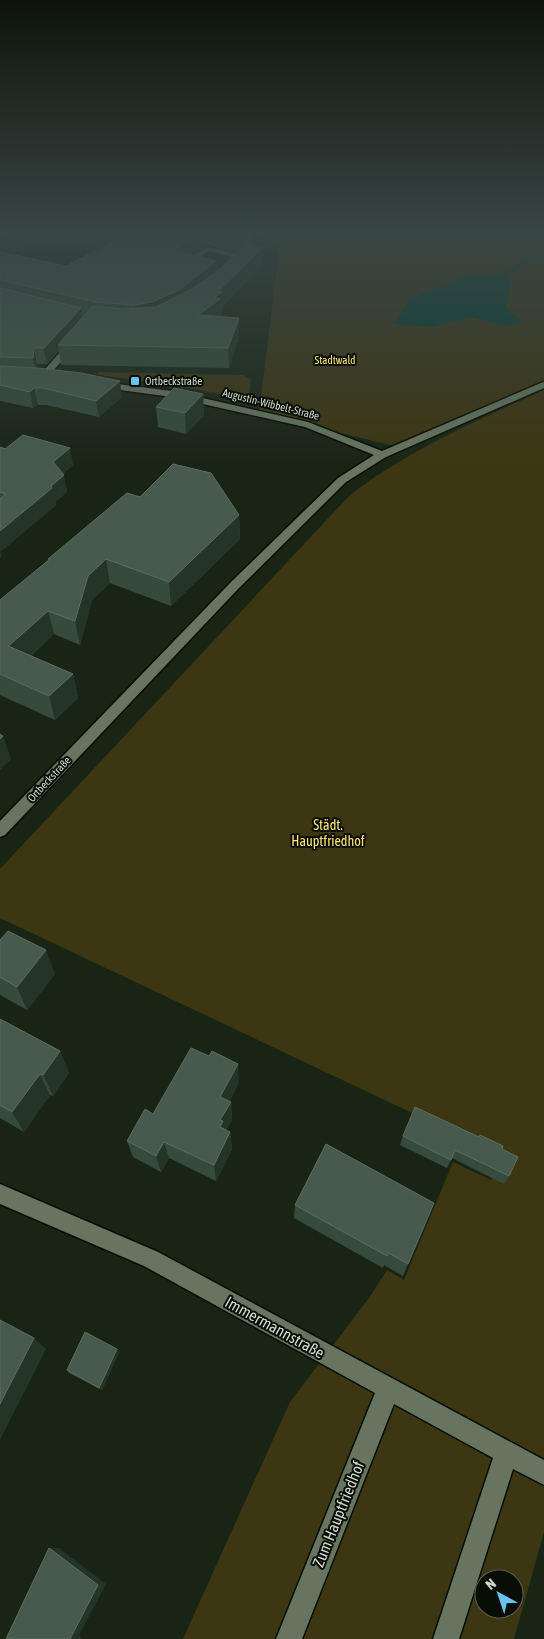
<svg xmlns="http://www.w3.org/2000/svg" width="544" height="1639" viewBox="0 0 544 1639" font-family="'Asap Condensed',sans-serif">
  <rect width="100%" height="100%" fill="#192514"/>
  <!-- green -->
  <path fill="#3d3612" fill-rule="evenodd" d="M 0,234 L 180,234 L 71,247 L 0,236 Z
    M 252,234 L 544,234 L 544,380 L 394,446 L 259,413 L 280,242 Z
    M 99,372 L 243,375 L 251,379 L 249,398 L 244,399 L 173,385 L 99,375 L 97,374 Z
    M 544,390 L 544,1532 L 514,1639 L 183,1639 L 290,1402 L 369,1298 L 387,1270 L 404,1280 L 453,1162 L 491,1180 L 499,1154 L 0,918 L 0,869 L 349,496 C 408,450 477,421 544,390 ZM 484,1579 L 514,1579 L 514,1609 L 484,1609 Z"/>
  <!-- water -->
  <path fill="#004033" d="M 487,275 L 503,276 L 511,281 L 506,308 L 522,322 L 506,326 L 470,317 L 433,327 L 394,324 L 409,299 L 463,278 Z"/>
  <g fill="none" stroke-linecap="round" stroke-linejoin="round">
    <!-- stream -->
    <path fill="#004033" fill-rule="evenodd" d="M 544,258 L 544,260 L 527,262 L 505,277 L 501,276 L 524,260 Z"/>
    <defs>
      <path id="minor" d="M 208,247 L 247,256 L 248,258 L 238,267 L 234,265 L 239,259 L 209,251 C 200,257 187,269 178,264 Z
        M 73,340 L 77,343 L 76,345 L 44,381 L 38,381 L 38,377 L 70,341 Z
        M 101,382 L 172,391 L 308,422 L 382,451 L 541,383 L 544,382 L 544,388 L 386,457 L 346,482 L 239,588 L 5,835 L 0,837 L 0,821 L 231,582 L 338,478 L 374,455 L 305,427 L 172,397 L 98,387 L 96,385 Z
        M 0,1184 L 158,1252 L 544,1460 L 544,1485 L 513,1469 L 459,1639 L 433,1639 L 493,1458 L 394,1404 L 302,1639 L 276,1639 L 375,1393 L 144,1266 L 0,1204 Z"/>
    </defs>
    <!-- minor casing -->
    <use href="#minor" stroke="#050e02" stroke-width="3"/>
    <!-- minor -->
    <use href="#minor" fill="#677560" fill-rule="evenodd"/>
  </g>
  <!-- wall -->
  <path fill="#374b3d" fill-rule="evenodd" d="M 129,234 L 251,234 L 251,245 L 263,247 L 263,265 L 223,306 L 223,311 L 221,312 L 221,316 L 239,337 L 229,368 L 61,365 L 59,351 L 47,364 L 37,364 L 37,368 L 122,397 L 99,417 L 46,405 L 38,405 L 33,408 L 0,401 L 0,252 L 66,266 ZM 208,245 L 237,253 L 217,271 L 216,261 L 191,255 Z
    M 203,394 L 204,415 L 186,434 L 158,427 L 156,407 Z
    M 0,447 L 73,465 L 63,474 L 67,492 L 55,502 L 56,505 L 0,552 L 1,556 L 0,558 Z
    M 140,497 L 239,515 L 240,539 L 171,606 L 110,583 L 92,600 L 80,645 L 54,634 L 31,656 L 73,674 L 78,698 L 55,720 L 0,695 L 0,600 L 49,560 L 48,559 Z
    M 0,940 L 55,974 L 27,1010 L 0,995 Z
    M 0,1019 L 60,1051 L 69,1073 L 53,1096 L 50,1095 L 24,1132 L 0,1118 Z
    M 239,1082 L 229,1102 L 231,1102 L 232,1120 L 226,1130 L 230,1132 L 232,1149 L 216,1181 L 169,1158 L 161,1172 L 133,1157 L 127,1141 L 153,1114 Z
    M 403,1136 L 502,1149 L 509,1176 L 504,1184 L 452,1158 L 447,1168 L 400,1145 Z
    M 326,1144 L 408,1264 L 403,1276 L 384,1265 L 383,1268 L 294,1218 L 295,1205 Z
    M 117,1349 L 119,1352 L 102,1390 L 69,1373 L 67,1370 Z"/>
  <!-- shaded-wall -->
  <path fill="#243526" d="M 201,234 L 208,234 L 208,245 L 177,262 L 176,248 Z
    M 263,247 L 263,265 L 223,306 L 223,311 L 221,312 L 221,319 L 198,315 L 214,298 L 218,291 Z
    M 216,261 L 217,276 L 137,320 L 135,305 Z
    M 81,308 L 84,323 L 58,345 L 59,351 L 47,364 L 44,348 Z
    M 239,318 L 239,337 L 229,368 L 228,348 Z
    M 34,348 L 37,364 L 36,374 L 33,358 Z
    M 120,381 L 122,397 L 99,417 L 96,401 Z
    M 34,388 L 38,405 L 33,408 L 30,392 Z
    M 203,394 L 204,415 L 186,434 L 185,413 Z
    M 70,448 L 73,465 L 57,479 L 53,462 Z
    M 64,475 L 67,492 L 55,502 L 56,505 L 0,552 L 1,556 L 0,558 L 0,531 L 51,486 Z
    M 239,515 L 240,539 L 171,606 L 169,582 Z
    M 106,559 L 110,583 L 92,600 L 80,645 L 75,621 L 88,576 Z
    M 48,611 L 54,634 L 19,666 L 8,646 Z
    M 73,674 L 78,698 L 55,720 L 49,696 Z
    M 3,736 L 11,759 L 0,770 L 0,739 Z
    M 46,950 L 55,974 L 27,1010 L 17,987 Z
    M 60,1051 L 69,1073 L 53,1096 L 43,1075 Z
    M 238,1064 L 239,1082 L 222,1115 L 220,1097 Z
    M 40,1074 L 50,1095 L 24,1132 L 12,1112 Z
    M 231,1102 L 232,1120 L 224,1134 L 220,1127 L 220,1120 Z
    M 230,1132 L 232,1149 L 216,1181 L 214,1165 Z
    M 164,1142 L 169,1158 L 161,1172 L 156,1156 Z
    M 34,1338 L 46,1349 L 0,1440 L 0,1404 Z
    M 117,1349 L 119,1352 L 102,1390 L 99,1388 Z
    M 49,1548 L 59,1548 L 106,1584 L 79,1635 L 83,1639 L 70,1639 Z"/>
  <!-- building -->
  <path fill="#475a4d" stroke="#5d6e61" d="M 129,234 L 201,234 L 176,248 L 176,251 L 216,261 L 179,290 L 152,302 L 135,305 L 96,302 L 0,280 L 0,252 L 66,266 Z
    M 221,234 L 251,234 L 251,244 L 249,245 L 248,242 Z
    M 246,244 L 263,247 L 218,291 L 222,292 L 214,298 L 220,299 L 198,315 L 239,318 L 228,348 L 58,345 L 93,306 L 123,309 L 156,307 L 194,288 L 219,270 Z
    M 0,288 L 81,308 L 44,348 L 34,348 L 33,358 L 0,357 Z
    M 0,366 L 38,368 L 81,373 L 120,381 L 96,401 L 43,388 L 34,388 L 30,392 L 0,385 Z
    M 174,388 L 203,394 L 185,413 L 156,407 Z
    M 23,435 L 70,448 L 53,462 L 64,475 L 51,486 L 52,488 L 0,531 L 0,499 L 6,494 L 0,492 L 0,447 L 5,449 Z
    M 173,464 L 211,473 L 239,515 L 169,582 L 106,559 L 88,576 L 75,621 L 48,611 L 12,643 L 8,646 L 73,674 L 49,696 L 0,674 L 0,600 L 50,559 L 48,559 L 127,493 L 140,497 Z
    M 0,734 L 3,736 L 0,739 Z
    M 8,931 L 46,950 L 17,987 L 0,977 L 0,940 Z
    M 0,1019 L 60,1051 L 43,1075 L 40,1074 L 12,1112 L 0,1105 Z
    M 191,1048 L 209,1056 L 212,1051 L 238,1064 L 220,1097 L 231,1102 L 220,1120 L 223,1121 L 220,1127 L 230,1132 L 214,1165 L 164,1142 L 156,1156 L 127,1141 L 145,1109 L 153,1114 Z
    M 415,1107 L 479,1137 L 480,1135 L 503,1146 L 502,1149 L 518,1157 L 509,1176 L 455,1150 L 451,1160 L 403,1136 Z
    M 326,1144 L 434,1203 L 408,1264 L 389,1253 L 387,1256 L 295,1205 Z
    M 0,1320 L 34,1338 L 0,1404 Z
    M 85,1332 L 117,1349 L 99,1388 L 67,1370 Z
    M 49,1548 L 98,1585 L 70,1639 L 6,1639 Z"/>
  <!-- sky -->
  <linearGradient id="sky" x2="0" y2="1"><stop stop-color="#0e140b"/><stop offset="0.5" stop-color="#384645"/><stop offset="1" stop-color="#384645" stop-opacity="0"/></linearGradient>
  <rect width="544" height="464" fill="url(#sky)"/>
  <!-- markers -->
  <rect fill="#67c4ef" stroke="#080d06" stroke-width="2" x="130" y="376" width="10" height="10" rx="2.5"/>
  <g text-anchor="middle" stroke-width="4" stroke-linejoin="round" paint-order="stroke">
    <!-- far-park labels -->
    <g font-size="11" fill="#fbe675" stroke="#080d06">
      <text x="335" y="364">Stadtwald</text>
    </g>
    <!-- far-poi labels -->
    <g font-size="11" fill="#d2dace" stroke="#080d06" text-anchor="start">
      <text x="145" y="385">Ortbeckstraße</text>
    </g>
    <!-- far-street labels -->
    <g font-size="11" fill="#d2dace" stroke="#080d06">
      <text transform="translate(271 404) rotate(14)" y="4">Augustin-Wibbelt-Straße</text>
      <text transform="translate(49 779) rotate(-47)" y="4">Ortbeckstraße</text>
    </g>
    <!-- park labels -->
    <g font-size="14" fill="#fbe675" stroke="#080d06">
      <text x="328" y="830">Städt.<tspan x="328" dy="16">Hauptfriedhof</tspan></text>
    </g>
    <!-- near-street labels -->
    <g font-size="16" fill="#d2dace" stroke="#080d06">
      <text transform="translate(275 1327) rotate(29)" y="6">Immermannstraße</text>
      <text transform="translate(338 1514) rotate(-68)" y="6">Zum Hauptfriedhof</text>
    </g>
  </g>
  <!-- north arrow -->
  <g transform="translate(499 1594) rotate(320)"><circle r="24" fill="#080d06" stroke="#595f56"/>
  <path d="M0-4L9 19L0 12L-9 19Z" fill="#67c4ef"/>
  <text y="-8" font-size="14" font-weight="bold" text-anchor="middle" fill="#d2dace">N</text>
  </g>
</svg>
